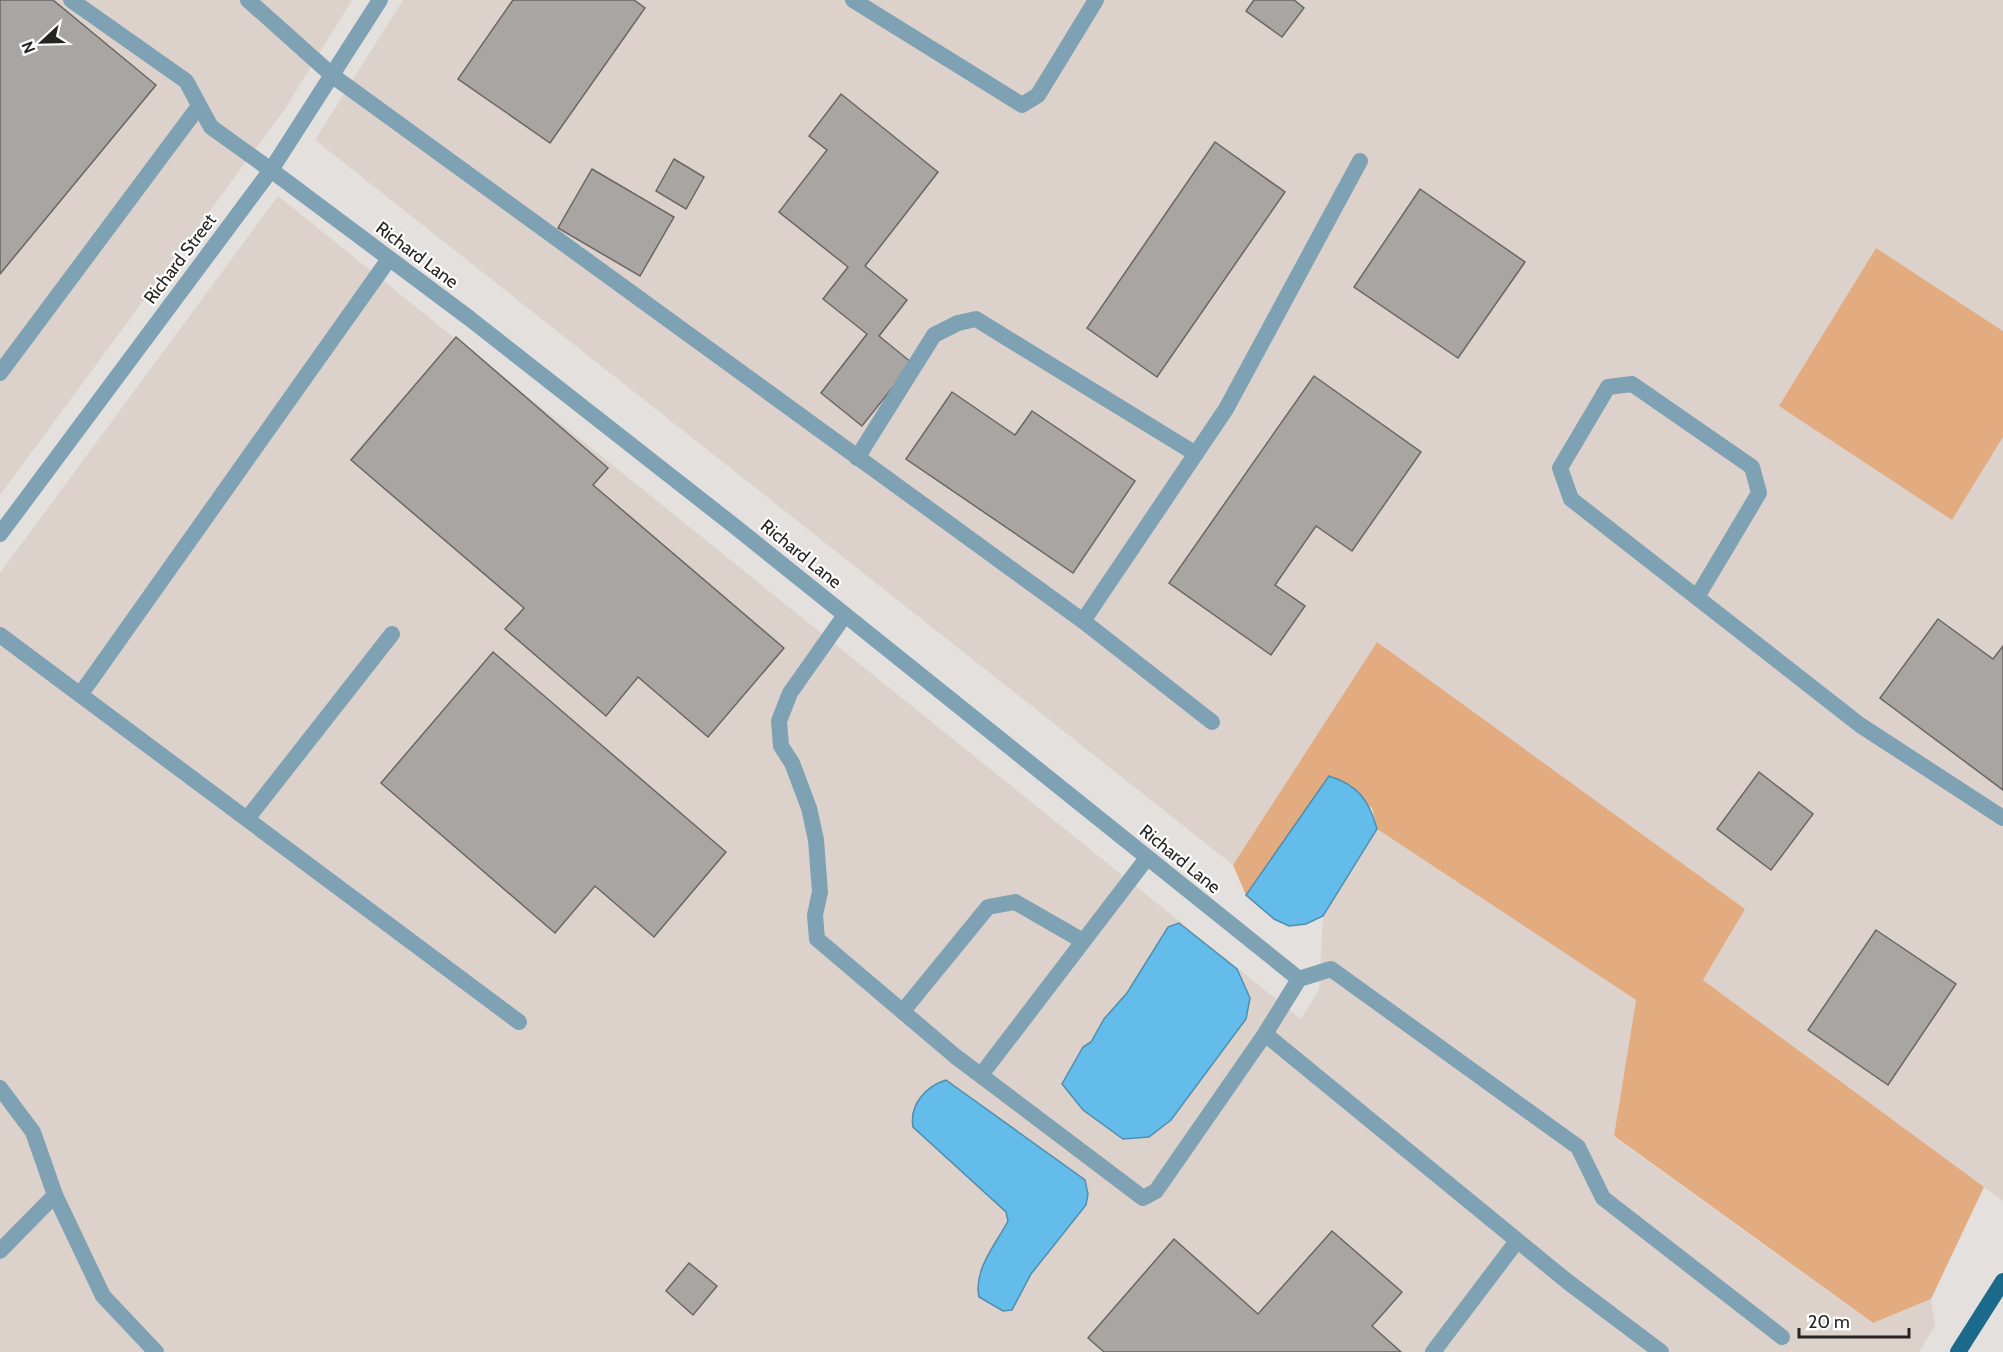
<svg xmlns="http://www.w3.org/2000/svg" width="2003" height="1352" viewBox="0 0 2003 1352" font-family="Cabin,sans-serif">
  <rect width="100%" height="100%" fill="#e4e0dd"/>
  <!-- built -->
  <path fill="#ddd2cb" d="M 0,0 L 352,0 L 285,109 L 0,495 Z
    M 403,0 L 2003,0 L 2003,331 L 1876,248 L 1952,520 L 2003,437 L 2003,1201 L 1703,980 L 1744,910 L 1377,642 L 1233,865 L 315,140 Z
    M 278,196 L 1301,1019 L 1319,989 L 1323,916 L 1377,829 L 1636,1000 L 1614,1137 L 1872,1323 L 1931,1299 L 1935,1326 L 1919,1352 L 0,1352 L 0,573 Z"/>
  <!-- green -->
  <path fill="#e2ac80" d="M 1876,248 L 2003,331 L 2003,437 L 1952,520 L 1779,406 Z
    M 1377,642 L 1745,909 L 1703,980 L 1984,1187 L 1931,1299 L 1873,1323 L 1614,1136 L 1636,1000 L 1377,829 L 1372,808 L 1329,776 L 1246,895 L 1233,865 Z"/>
  <!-- water -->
  <path fill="#63bce9" stroke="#518eae" stroke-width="1.5" d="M 1329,776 C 1358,785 1369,800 1377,829 L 1323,916 L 1306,924 L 1289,926 L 1274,919 L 1246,895 Z
    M 1179,923 L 1237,969 L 1250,998 L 1246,1019 L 1171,1120 L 1149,1137 L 1123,1139 L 1083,1110 L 1062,1084 L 1083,1047 L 1091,1042 L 1104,1019 L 1127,993 L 1168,927 Z
    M 946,1080 L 1085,1180 L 1088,1194 L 1086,1205 L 1031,1274 L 1012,1310 L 1003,1311 L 979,1297 C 973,1270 996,1244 1008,1221 L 1006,1212 L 913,1127 C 909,1105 926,1086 946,1080 Z"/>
  <!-- building -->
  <path fill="#a9a5a2" stroke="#6a6664" stroke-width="1.5" d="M 0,0 L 53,0 L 156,85 L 0,274 Z
    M 513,0 L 634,0 L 645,8 L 550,143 L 458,79 Z
    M 1254,0 L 1294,0 L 1304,8 L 1282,37 L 1246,11 Z
    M 841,94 L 938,172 L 865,266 L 907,300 L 879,336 L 912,363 L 862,426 L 821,393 L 867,334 L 823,299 L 848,267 L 779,212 L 827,150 L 809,136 Z
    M 1215,142 L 1285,192 L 1157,377 L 1087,328 Z
    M 674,159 L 704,177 L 686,209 L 656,191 Z
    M 592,169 L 674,217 L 640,276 L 558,228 Z
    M 1420,189 L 1525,262 L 1458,358 L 1354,287 Z
    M 456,337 L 608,468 L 593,485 L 784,648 L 708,737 L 638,677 L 606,716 L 505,629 L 524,608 L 351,460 Z
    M 1314,376 L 1421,452 L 1352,551 L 1316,526 L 1275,585 L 1305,606 L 1271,655 L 1169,583 Z
    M 952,392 L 1015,435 L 1032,411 L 1135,481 L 1073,573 L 906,459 Z
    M 1938,619 L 1993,659 L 2003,646 L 2003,790 L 1880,698 Z
    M 493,652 L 726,852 L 654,937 L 595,886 L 555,933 L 381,783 Z
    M 1759,772 L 1813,814 L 1771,870 L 1717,829 Z
    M 1876,930 L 1956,984 L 1888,1085 L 1808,1030 Z
    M 1332,1231 L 1402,1292 L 1372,1326 L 1401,1352 L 1104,1352 L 1088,1338 L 1174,1239 L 1258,1314 Z
    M 689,1263 L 717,1286 L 693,1315 L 666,1291 Z"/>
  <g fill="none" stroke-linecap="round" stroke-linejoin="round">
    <!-- service -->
    <path stroke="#7ea1b4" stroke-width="16" d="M 71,0 L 186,81 L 211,127 L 271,170
      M 248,0 L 333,76 L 1083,621 L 1226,409 L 1360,161
      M 853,0 L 1022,105 L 1038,95 L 1096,0
      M 0,373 L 199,106
      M 857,458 L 934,335 L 958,323 L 976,319 L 1196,454
      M 1697,597 L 1759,493 L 1752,467 L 1632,384 L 1608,387 L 1560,468 L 1571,499 L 1860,725 L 2003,818
      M 845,615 L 790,693 L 779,721 L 781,746 L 792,763 L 809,808 L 816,840 L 820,892 L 815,915 L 817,939 L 955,1056 L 1143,1198 L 1156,1191 L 1265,1034
      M 1083,621 L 1212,722
      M 0,635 L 519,1022
      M 80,695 L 389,259
      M 247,819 L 392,634
      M 903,1011 L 988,907 L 1015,902 L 1083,941
      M 981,1075 L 1147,858
      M 0,1088 L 33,1132 L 55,1195 L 103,1296 L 156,1352
      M 0,1251 L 55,1195
      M 1433,1352 L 1517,1241
      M 1661,1352 L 1568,1282 L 1265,1034 L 1299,979 L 1331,969 L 1578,1147 L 1603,1198 L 1782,1337"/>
    <!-- minor -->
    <path stroke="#7ea1b4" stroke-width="16" d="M 271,170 L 469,318 L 733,525 L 1299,979"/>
    <!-- tertiary -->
    <path stroke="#7ea1b4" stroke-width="16" d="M 0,534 L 271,170 L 380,0"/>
    <!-- primary -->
    <path stroke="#1b6a8c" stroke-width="16" d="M 1958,1352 L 2003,1281"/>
  </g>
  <g text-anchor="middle" stroke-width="4.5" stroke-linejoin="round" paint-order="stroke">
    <!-- street labels -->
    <g font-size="18" fill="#262423" stroke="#fff">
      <text transform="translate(417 255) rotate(37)" y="6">Richard Lane</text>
      <text transform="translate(180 259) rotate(-53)" y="6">Richard Street</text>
      <text transform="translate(801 554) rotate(39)" y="6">Richard Lane</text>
      <text transform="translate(1180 859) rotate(39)" y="6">Richard Lane</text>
    </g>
  </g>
  <!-- north arrow -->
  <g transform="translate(42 42) rotate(248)" stroke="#ffffff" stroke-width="4.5" paint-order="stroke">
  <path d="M0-4.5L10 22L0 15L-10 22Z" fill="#262423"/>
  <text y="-9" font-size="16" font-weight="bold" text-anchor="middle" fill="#262423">N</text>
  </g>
  <!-- scale -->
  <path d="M1799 1328v9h110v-9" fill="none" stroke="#262423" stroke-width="3"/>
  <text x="1808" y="1328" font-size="18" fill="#262423" stroke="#ffffff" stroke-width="4.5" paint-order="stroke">20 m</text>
</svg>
